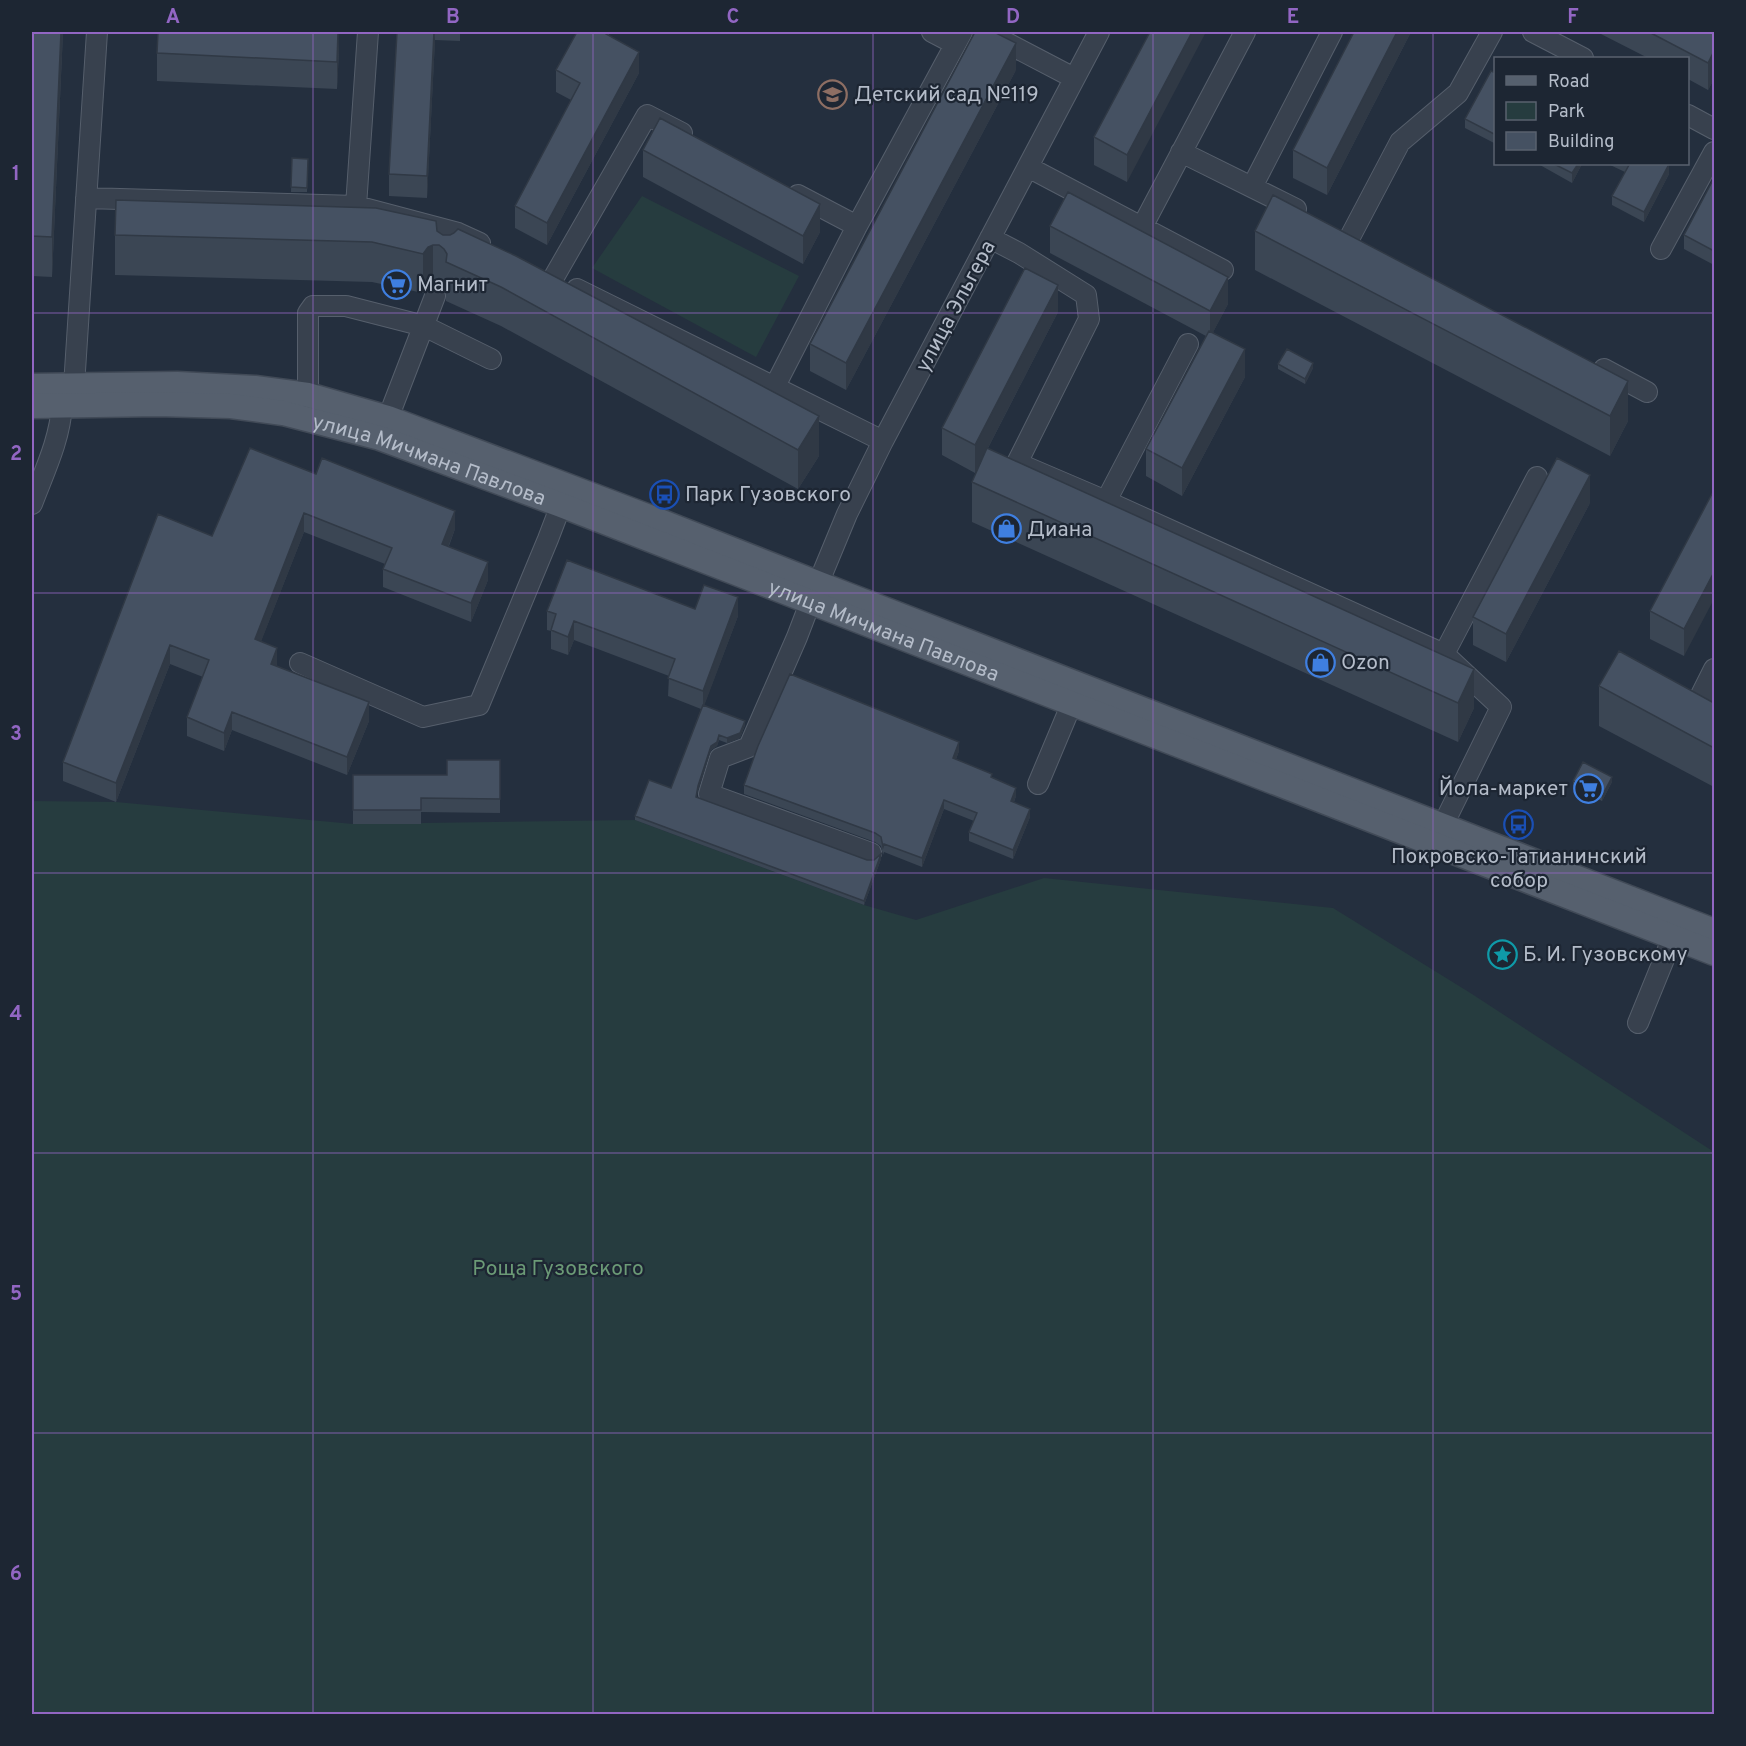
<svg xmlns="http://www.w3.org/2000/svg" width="1746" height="1746" viewBox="0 0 1746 1746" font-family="Overpass,sans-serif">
  <rect width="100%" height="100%" fill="#242f3e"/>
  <!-- green -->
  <path fill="#263c3f" d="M 642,196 L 799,276 L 756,357 L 592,268 Z
    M 32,801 L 116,802 L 353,824 L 635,820 L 864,905 L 916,920 L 1044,878 L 1333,908 L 1472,994 L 1714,1152 L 1714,1714 L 32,1714 Z"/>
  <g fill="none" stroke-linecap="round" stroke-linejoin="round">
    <defs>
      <path id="minor" d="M 932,32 L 955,44
        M 986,32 L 1074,78
        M 1533,32 L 1583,58
        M 1688,115 L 1714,129
        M 1181,152 L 1296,209
        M 1028,167 L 1223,270
        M 1252,187 L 1332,32
        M 798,195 L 857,226
        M 86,198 L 356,206 L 458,233 L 480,243
        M 356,206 L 368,32
        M 1142,227 L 1245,32
        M 1350,237 L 1400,142 L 1458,93 L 1492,32
        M 990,238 L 1019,253 L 1086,295 L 1089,319 L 1017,463 L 1106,501 L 1444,654 L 1501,707 L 1443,825
        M 1661,249 L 1714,152
        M 554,277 L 647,115 L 682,133
        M 577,289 L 883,441
        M 1604,369 L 1647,392
        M 74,386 L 97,32
        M 775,386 L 857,226 L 962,32
        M 308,395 L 308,313 L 313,306 L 346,306 L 424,326 L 491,359
        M 388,418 L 435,296
        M 1106,501 L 1188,344
        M 32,504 C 44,472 60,440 62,405
        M 818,584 L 847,514 L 883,441 L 1099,32
        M 810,603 L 797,637 L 749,747 L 720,758 L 709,794 L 871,853
        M 1444,654 L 1537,477
        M 300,663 L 423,717 L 479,705 L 548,539 L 561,505
        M 1714,669 L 1699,699 L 1714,708
        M 1038,784 L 1072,703
        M 1638,1023 L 1673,937"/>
      <g id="major">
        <path d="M 32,386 L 177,384 L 255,388 L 308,395 L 388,418 L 652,518 L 845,594 L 1714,931"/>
        <path id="s1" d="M 32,406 L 158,404 L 231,406 L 283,413 L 380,438 L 561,505 L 1714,953"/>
      </g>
    </defs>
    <!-- minor casing -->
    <use href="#minor" stroke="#565f6c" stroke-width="22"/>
    <!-- major casing -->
    <use href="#major" stroke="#414a57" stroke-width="27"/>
    <!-- minor -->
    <use href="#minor" stroke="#38414e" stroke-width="20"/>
    <!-- major -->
    <use href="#major" stroke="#56606e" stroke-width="24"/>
  </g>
  <!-- wall -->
  <path fill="#3b4654" d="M 32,32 L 63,32 L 52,277 L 32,276 Z
    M 397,32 L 460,32 L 460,41 L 435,40 L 427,198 L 389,196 L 389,174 Z
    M 609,32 L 609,36 L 639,73 L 547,245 L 515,228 L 515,206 L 571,100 L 556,92 L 556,70 Z
    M 1150,32 L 1127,182 L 1094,165 L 1094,137 Z
    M 1354,32 L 1411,32 L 1327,195 L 1293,178 L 1293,150 Z
    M 1597,32 L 1714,32 L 1714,79 L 1708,90 L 1688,79 L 1688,58 L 1648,58 Z
    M 339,50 L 337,89 L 157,81 L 157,53 Z
    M 1016,70 L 846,390 L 810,371 L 810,344 Z
    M 1496,73 L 1496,144 L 1465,128 L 1465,119 Z
    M 643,150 L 820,232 L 803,264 L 643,177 Z
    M 292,158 L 308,159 L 307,192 L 291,192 Z
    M 1540,164 L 1582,164 L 1572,183 L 1540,165 Z
    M 1608,164 L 1667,164 L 1669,174 L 1644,222 L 1612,205 L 1612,196 L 1625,172 Z
    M 1714,178 L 1714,265 L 1684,249 L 1684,235 Z
    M 1050,226 L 1228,304 L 1213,332 L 1245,377 L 1182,496 L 1146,476 L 1146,449 L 1206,336 L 1050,253 Z
    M 437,231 L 819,456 L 798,489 L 501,326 L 446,301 L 446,292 L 444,288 L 439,285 L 433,284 L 428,286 L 423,293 L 372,282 L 115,275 L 115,235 Z
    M 1255,231 L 1628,421 L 1610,456 L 1255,270 Z
    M 1058,312 L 988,448 L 1474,708 L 1458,742 L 972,522 L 972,482 L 983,458 L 975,473 L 942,455 L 942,428 Z
    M 1278,364 L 1313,368 L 1305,384 L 1278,369 Z
    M 250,448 L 455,529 L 449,546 L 488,580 L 471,622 L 383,587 L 383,569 L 385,564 L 304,532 L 261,641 L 277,666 L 369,721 L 347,775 L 232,730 L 224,751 L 187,736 L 187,717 L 203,677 L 170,664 L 116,802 L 63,781 L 63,762 L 212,536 Z
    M 1714,490 L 1684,656 L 1650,639 L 1650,611 Z
    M 1590,503 L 1506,662 L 1473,645 L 1473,617 Z
    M 695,609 L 738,616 L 704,705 L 745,725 L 740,738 L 727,743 L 719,740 L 717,746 L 711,750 L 698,790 L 696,798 L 867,860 L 874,860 L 881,859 L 864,905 L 635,820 L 635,816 L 671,788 L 701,709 L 668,696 L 669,676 L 574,640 L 568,655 L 551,649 L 551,631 L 547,630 L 547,611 Z
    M 1599,686 L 1714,703 L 1714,787 L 1599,726 Z
    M 959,751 L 956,759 L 992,778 L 1016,796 L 1014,802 L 1030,817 L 1013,859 L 969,841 L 969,832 L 974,821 L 944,809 L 922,867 L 884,852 L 883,855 L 881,846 L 875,842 L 744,794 L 744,785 Z
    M 500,760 L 500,813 L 421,812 L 421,824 L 353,824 L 353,775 L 447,775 Z
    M 1573,781 L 1612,782 L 1602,801 L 1573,786 Z"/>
  <!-- shaded-wall -->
  <path fill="#303945" d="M 61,32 L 63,32 L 52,277 L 52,237 Z
    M 339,32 L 339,50 L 337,89 L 337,62 Z
    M 434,32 L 435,40 L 427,198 L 427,176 Z
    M 1192,32 L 1206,32 L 1127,182 L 1127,155 Z
    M 1397,32 L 1411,32 L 1327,195 L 1327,168 Z
    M 1016,43 L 1016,70 L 846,390 L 846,363 Z
    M 1714,51 L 1714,79 L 1708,90 L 1708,63 Z
    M 639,52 L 639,73 L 547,245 L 547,223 Z
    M 1578,164 L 1582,164 L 1572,183 L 1572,173 Z
    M 1669,164 L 1669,174 L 1644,222 L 1644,212 Z
    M 820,204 L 820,232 L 803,264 L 803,236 Z
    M 433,245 L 433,284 L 428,286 L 423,293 L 423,254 L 428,247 Z
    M 1228,277 L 1228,304 L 1210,338 L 1210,311 Z
    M 1058,285 L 1058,312 L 975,473 L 975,445 Z
    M 1245,349 L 1245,377 L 1182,496 L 1182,468 Z
    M 1313,363 L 1313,368 L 1305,384 L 1305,379 Z
    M 1628,381 L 1628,421 L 1610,456 L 1610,416 Z
    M 819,416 L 819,456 L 798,489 L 798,450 Z
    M 1590,475 L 1590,503 L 1506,662 L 1506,634 Z
    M 455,511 L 455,529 L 442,562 L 442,544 Z
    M 304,513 L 304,532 L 255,657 L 255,639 Z
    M 488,562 L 488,580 L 471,622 L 471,603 Z
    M 1714,572 L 1714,599 L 1684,656 L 1684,629 Z
    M 738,597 L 738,616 L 703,709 L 703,691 Z
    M 574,621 L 574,640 L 568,655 L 568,637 Z
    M 170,645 L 170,664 L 116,802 L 116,783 Z
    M 277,648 L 277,666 L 271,664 Z
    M 1474,669 L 1474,708 L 1458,742 L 1458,703 Z
    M 369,702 L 369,721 L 347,775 L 347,757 Z
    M 232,712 L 232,730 L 224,751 L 224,733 Z
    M 745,721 L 745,725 L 740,738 L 727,743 L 727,738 Z
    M 719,735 L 719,740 L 717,746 L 711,750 L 698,790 L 696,802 L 698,786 L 711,746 Z
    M 959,742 L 959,751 L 953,767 L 953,758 Z
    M 1612,777 L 1612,782 L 1602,801 L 1602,796 Z
    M 1016,788 L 1016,796 L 1011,810 L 1011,801 Z
    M 944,800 L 944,809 L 922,867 L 922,858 Z
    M 1030,809 L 1030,817 L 1013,859 L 1013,850 Z
    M 881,854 L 881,859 L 864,905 L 864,901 Z"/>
  <!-- building -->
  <path fill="#455162" stroke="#303945" stroke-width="1.5" d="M 32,32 L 61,32 L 52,237 L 32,236 Z
    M 158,32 L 338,32 L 337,62 L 157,53 Z
    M 397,32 L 434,32 L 427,176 L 389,174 Z
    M 577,32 L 607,32 L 606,34 L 639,52 L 547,223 L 515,206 L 580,83 L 556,70 Z
    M 975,32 L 994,32 L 1016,43 L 846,363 L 810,344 Z
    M 1150,32 L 1192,32 L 1127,155 L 1094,137 Z
    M 1354,32 L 1397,32 L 1327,168 L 1293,150 Z
    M 1649,32 L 1714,32 L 1714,51 L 1708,63 Z
    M 1491,71 L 1496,73 L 1496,135 L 1465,119 Z
    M 660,118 L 820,204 L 803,236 L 643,150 Z
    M 292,158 L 308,159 L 307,188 L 291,187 Z
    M 1554,164 L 1578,164 L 1572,173 Z
    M 1626,164 L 1669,164 L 1644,212 L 1612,196 L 1629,165 Z
    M 1714,178 L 1714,251 L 1684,235 Z
    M 1068,192 L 1228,277 L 1210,311 L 1050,226 Z
    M 1273,195 L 1628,381 L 1610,416 L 1255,231 Z
    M 116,200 L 376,208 L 436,221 L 437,231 L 443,235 L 450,235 L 454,233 L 458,229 L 516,256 L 819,416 L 798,450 L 501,287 L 446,262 L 447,254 L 444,249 L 439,245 L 433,245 L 428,247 L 423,254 L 372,242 L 115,235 Z
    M 1025,268 L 1058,285 L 975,445 L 942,428 Z
    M 1209,331 L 1245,349 L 1182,468 L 1146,449 Z
    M 1287,349 L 1313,363 L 1305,379 L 1278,364 Z
    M 250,448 L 316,474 L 322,458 L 455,511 L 442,544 L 488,562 L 471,603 L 383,569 L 392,548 L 304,513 L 255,639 L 277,648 L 271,664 L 369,702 L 347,757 L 232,712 L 224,733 L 187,717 L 209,660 L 170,645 L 116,783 L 63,762 L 158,514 L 212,536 Z
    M 987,448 L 1474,669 L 1458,703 L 972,482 Z
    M 1557,458 L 1590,475 L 1506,634 L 1473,617 Z
    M 1714,490 L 1714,572 L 1684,629 L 1650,611 Z
    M 567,560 L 695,609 L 704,585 L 738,597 L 703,691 L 668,678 L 675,659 L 574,621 L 568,637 L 551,630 L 556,614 L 547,611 Z
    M 1619,651 L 1714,703 L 1714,748 L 1599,686 Z
    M 790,674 L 959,742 L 953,758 L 992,774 L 991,777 L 1016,788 L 1011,801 L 1030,809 L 1013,850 L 969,832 L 977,813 L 944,800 L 922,858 L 884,844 L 883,847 L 881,837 L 875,833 L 744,785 L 758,746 Z
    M 703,705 L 745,721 L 740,733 L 727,738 L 719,735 L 717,742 L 711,746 L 698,786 L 696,797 L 867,860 L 874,860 L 881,854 L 864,901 L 635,816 L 649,780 L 671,788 Z
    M 447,760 L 500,760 L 500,799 L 421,798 L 421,810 L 353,810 L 353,775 L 447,775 Z
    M 1583,762 L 1612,777 L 1602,796 L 1573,781 Z"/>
  <!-- grid -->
  <path fill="none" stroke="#9266c3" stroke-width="1.5" stroke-opacity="0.55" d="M 313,32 L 313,1714M 593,32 L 593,1714M 873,32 L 873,1714M 1153,32 L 1153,1714M 1433,32 L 1433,1714M 32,313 L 1714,313M 32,593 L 1714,593M 32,873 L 1714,873M 32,1153 L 1714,1153M 32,1433 L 1714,1433"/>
  <!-- icons -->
  <defs>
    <symbol id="school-ring" viewBox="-11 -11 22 22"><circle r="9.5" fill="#1d2633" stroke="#8d6e63" stroke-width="1.5"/><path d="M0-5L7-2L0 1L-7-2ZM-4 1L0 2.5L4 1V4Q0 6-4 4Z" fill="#8d6e63"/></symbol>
    <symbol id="supermarket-ring" viewBox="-11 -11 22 22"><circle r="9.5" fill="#1d2633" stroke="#3f7fe0" stroke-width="1.5"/><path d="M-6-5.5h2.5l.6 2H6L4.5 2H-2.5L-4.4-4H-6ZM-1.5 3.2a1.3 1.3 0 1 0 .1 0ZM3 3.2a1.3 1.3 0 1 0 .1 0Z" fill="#3f7fe0"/></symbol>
    <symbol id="bus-ring" viewBox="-11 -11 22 22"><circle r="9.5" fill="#1d2633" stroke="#1a4fb4" stroke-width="1.5"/><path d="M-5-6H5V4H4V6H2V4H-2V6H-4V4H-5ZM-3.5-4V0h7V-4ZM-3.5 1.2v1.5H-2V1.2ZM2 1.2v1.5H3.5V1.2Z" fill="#1a4fb4"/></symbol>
    <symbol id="shop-ring" viewBox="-11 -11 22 22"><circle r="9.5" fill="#1d2633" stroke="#3f7fe0" stroke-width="1.5"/><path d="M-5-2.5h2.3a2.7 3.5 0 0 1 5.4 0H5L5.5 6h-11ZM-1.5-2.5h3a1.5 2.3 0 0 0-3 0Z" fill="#3f7fe0"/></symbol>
    <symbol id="sight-ring" viewBox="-11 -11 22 22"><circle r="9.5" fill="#1d2633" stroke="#0f9aa8" stroke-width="1.5"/><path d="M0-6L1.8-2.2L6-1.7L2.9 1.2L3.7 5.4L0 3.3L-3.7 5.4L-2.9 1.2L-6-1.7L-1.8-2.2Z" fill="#0f9aa8"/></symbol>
  </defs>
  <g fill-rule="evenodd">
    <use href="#school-ring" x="816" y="78" width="33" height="33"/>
    <use href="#supermarket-ring" x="380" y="268" width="33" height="33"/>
    <use href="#bus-ring" x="648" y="478" width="33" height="33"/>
    <use href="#shop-ring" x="990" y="512" width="33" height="33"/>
    <use href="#shop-ring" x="1304" y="646" width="33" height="33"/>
    <use href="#supermarket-ring" x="1572" y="772" width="33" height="33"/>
    <use href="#bus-ring" x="1502" y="808" width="33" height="33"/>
    <use href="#sight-ring" x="1486" y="938" width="33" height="33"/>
  </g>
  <g text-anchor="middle" stroke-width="4.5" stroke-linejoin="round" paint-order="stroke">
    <!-- poi labels -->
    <g font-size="21" fill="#b4bcc9" stroke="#1d2633" text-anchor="start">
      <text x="854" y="101">Детский сад №119</text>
      <text x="417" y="291">Магнит</text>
      <text x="685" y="501">Парк Гузовского</text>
      <text x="1027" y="536">Диана</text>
      <text x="1341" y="669">Ozon</text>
      <text x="1568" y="795" text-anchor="end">Йола-маркет</text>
      <text x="1519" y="863" text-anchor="middle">Покровско-Татианинский<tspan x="1519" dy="24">собор</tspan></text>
      <text x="1523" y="961">Б. И. Гузовскому</text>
    </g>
    <!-- street labels -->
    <g font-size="21" fill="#b4bcc9" stroke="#1d2633">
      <text transform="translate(955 306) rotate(-62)" y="7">улица Эльгера</text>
      <text dy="7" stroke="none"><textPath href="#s1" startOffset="405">улица Мичмана Павлова</textPath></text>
      <text dy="7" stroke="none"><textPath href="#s1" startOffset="891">улица Мичмана Павлова</textPath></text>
    </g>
    <!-- park labels -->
    <g font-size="21" fill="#6b9a76" stroke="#1d2633">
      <text x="558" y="1275">Роща Гузовского</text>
    </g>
  </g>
  <!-- border -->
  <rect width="1746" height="1746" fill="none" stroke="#1d2633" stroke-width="66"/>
  <!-- legend -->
  <rect x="1494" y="57" width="195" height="108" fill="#1d2633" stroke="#59626f" stroke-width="1.5"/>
  <rect x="1506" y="76" width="30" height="9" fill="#56606e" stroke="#59626f" stroke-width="1.5"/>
  <text x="1548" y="87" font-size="18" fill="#b4bcc9">Road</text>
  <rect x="1506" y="102" width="30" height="18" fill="#263c3f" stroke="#59626f" stroke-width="1.5"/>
  <text x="1548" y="117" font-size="18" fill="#b4bcc9">Park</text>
  <rect x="1506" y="132" width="30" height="18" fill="#455162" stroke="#59626f" stroke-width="1.5"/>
  <text x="1548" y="147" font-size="18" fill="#b4bcc9">Building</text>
  <rect x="33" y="33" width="1680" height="1680" fill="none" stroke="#9266c3" stroke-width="2"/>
  <g font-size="20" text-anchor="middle" font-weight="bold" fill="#9266c3">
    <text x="173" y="23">A</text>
    <text x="453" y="23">B</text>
    <text x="733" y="23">C</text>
    <text x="1013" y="23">D</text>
    <text x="1293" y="23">E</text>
    <text x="1573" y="23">F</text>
    <text x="16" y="180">1</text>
    <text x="16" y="460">2</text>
    <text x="16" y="740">3</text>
    <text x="16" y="1020">4</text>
    <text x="16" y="1300">5</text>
    <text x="16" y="1580">6</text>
  </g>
</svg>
